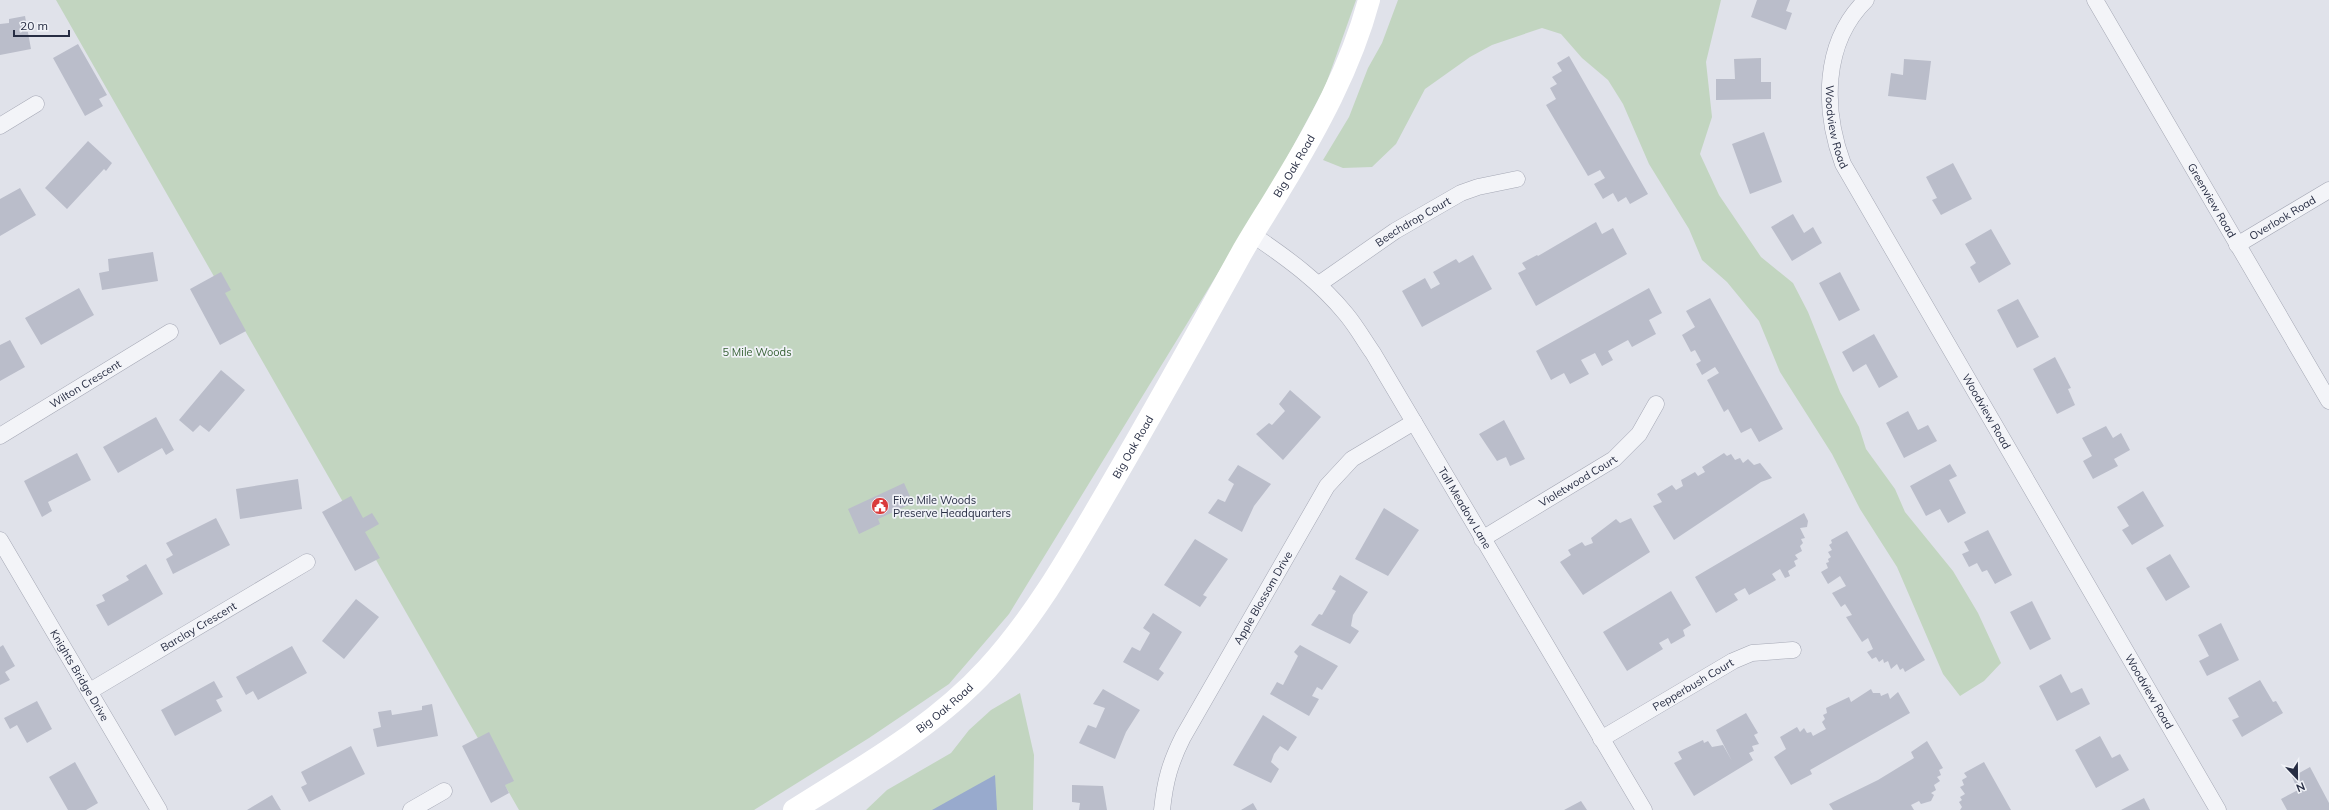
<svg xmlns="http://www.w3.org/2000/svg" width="2329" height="810" viewBox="0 0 2329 810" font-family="Mulish,sans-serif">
  <rect width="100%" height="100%" fill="#e0e2ea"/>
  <!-- green -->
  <path fill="#c2d5c0" d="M 56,0 L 1356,0 L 1325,87 L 1275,180 L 1020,596 L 1009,614 L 949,684 L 869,738 L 754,810 L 519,810 Z
    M 1398,0 L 1721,0 L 1706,62 L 1712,117 L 1700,154 L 1719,195 L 1761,257 L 1793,283 L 1808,312 L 1840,392 L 1859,427 L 1866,449 L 1895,489 L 1905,512 L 1953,571 L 1978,613 L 2001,663 L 1984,681 L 1960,696 L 1943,674 L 1897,567 L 1860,509 L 1832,454 L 1780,372 L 1759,321 L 1727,282 L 1702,260 L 1689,229 L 1649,164 L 1623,104 L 1608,80 L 1582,58 L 1561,34 L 1542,28 L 1492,45 L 1470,57 L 1425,89 L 1396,144 L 1372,167 L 1343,168 L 1323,160 L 1349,117 L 1368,68 L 1382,43 Z
    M 1020,693 L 1034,755 L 1033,810 L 866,810 L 887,790 L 951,753 L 969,730 L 991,710 Z"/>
  <!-- water -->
  <path fill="#98aacd" d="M 995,775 L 997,810 L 932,810 Z"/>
  <!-- building -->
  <path fill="#babdca" d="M 1757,0 L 1790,0 L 1786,11 L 1792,13 L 1786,30 L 1751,17 Z
    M 25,16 L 31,49 L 0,55 L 0,24 L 9,23 L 9,19 Z
    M 78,44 L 107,95 L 99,99 L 103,106 L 85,116 L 53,58 Z
    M 1569,56 L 1648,194 L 1630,204 L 1626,197 L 1618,202 L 1613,193 L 1603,199 L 1594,184 L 1605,178 L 1600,170 L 1588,176 L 1546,105 L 1556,99 L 1550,88 L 1557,84 L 1552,77 L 1562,71 L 1557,63 Z
    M 1761,58 L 1761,82 L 1771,82 L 1771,99 L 1716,100 L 1716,79 L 1735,79 L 1734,59 Z
    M 1904,59 L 1931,61 L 1926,100 L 1888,96 L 1891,73 L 1903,75 Z
    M 1764,132 L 1782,182 L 1750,194 L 1732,144 Z
    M 88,141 L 112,163 L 106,171 L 104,169 L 67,209 L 45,188 Z
    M 1953,163 L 1972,199 L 1941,215 L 1932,200 L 1937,198 L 1926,177 Z
    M 20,188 L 36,215 L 0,236 L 0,199 Z
    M 1793,214 L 1804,233 L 1813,227 L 1822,243 L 1792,261 L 1771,227 Z
    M 1596,222 L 1602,234 L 1613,228 L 1627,254 L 1536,306 L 1518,273 L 1526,269 L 1522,263 L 1537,255 L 1538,256 Z
    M 1991,229 L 2011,264 L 1979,283 L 1970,267 L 1976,263 L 1965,244 Z
    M 153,252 L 158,281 L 102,290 L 99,273 L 109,271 L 108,259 Z
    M 1473,255 L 1492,289 L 1422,327 L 1402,291 L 1425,278 L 1431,289 L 1440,284 L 1433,272 L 1456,259 L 1459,263 Z
    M 221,272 L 231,290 L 225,293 L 246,331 L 220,345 L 190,289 Z
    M 1840,272 L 1860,310 L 1839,321 L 1819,283 Z
    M 79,288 L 94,315 L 41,345 L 25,318 Z
    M 1649,288 L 1662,313 L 1649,320 L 1656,334 L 1632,347 L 1628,340 L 1608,351 L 1613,360 L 1602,366 L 1595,353 L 1581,360 L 1589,374 L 1570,384 L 1564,373 L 1551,380 L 1536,351 Z
    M 1710,298 L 1783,429 L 1759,442 L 1751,428 L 1741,433 L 1728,409 L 1724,412 L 1707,380 L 1719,373 L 1715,367 L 1702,375 L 1696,364 L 1701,361 L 1695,350 L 1691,352 L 1682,335 L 1695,327 L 1686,311 Z
    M 2018,299 L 2039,337 L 2017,348 L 1997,310 Z
    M 1874,334 L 1898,377 L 1879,388 L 1866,364 L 1853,372 L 1842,352 Z
    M 10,340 L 25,367 L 0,381 L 0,345 Z
    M 2055,357 L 2071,388 L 2068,389 L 2075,405 L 2057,414 L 2033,369 Z
    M 221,370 L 245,390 L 209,432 L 200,425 L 193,432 L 179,420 Z
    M 1290,390 L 1321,417 L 1283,460 L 1256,434 L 1269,423 L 1272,425 L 1285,411 L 1279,404 Z
    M 1908,411 L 1918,430 L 1928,425 L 1937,441 L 1904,458 L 1886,423 Z
    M 156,417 L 174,450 L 166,455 L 162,448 L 118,473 L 103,447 Z
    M 1504,420 L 1525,459 L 1510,466 L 1506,457 L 1497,461 L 1479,434 Z
    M 2106,426 L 2113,438 L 2121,433 L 2130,450 L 2114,459 L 2118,466 L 2093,479 L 2083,461 L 2092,456 L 2082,438 Z
    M 77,453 L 91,480 L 48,502 L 52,511 L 42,517 L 24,481 Z
    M 1724,453 L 1727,456 L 1731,454 L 1735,460 L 1740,458 L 1743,463 L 1748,459 L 1754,465 L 1760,463 L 1772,478 L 1761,482 L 1674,540 L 1653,506 L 1662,502 L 1657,494 L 1672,485 L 1676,490 L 1683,486 L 1681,480 L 1695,472 L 1698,476 L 1705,472 L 1702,467 Z
    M 1950,464 L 1957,476 L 1949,480 L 1966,513 L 1948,523 L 1940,509 L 1926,516 L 1910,486 Z
    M 1238,465 L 1271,484 L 1254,506 L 1242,532 L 1208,513 L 1218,499 L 1225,502 L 1234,484 L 1228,480 Z
    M 298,479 L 302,509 L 240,519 L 236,489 Z
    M 904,483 L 913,503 L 878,519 L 880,524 L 859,534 L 848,509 Z
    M 2143,491 L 2164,526 L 2132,545 L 2122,530 L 2129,526 L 2117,507 Z
    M 351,496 L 363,518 L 372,513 L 379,524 L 365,532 L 380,558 L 355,571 L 322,512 Z
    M 1384,508 L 1419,530 L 1388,576 L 1355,559 Z
    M 1804,513 L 1808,521 L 1807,527 L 1800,528 L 1805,538 L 1801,539 L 1803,543 L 1800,546 L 1802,551 L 1795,555 L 1798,559 L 1794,561 L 1796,566 L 1788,571 L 1790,576 L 1785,578 L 1780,569 L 1772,574 L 1776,580 L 1749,595 L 1745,588 L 1734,594 L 1738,600 L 1716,613 L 1695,577 Z
    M 216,518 L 230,545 L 173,574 L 166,559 L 173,555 L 166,543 Z
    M 1631,518 L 1650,552 L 1583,595 L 1560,562 L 1571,555 L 1568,550 L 1582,542 L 1585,546 L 1593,543 L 1591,538 L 1616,519 L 1620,523 Z
    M 1988,530 L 2012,575 L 1995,584 L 1987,570 L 1982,572 L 1977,563 L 1969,567 L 1962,554 L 1969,551 L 1964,542 Z
    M 1847,531 L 1925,660 L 1905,672 L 1903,668 L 1900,670 L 1897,664 L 1891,669 L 1888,661 L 1884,663 L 1883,659 L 1879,662 L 1876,657 L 1872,659 L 1867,652 L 1873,649 L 1868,638 L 1862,642 L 1846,617 L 1852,615 L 1845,604 L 1841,607 L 1832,593 L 1846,586 L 1840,576 L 1828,584 L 1821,572 L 1828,568 L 1826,563 L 1829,562 L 1828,559 L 1831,557 L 1828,552 L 1832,550 L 1829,545 L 1832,543 L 1831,540 Z
    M 1195,539 L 1228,559 L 1203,595 L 1207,597 L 1200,607 L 1164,585 Z
    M 2170,554 L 2190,587 L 2166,601 L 2146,568 Z
    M 146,564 L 163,594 L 108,626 L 96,605 L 105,601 L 102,595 L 129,580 L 126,576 Z
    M 1340,575 L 1368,592 L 1353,615 L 1351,626 L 1359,631 L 1350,644 L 1311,625 L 1319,614 L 1322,615 L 1336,591 L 1332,589 Z
    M 1671,591 L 1691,625 L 1683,630 L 1685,636 L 1671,644 L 1668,638 L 1659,643 L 1663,649 L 1627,671 L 1603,632 Z
    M 356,599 L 379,617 L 344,659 L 322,641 Z
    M 2032,601 L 2051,639 L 2030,650 L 2010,612 Z
    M 1153,613 L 1182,632 L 1159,669 L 1164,673 L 1158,681 L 1123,662 L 1132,647 L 1140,651 L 1150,633 L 1143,628 Z
    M 2221,623 L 2239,660 L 2207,676 L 2199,661 L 2209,656 L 2198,635 Z
    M 3,645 L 15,666 L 5,672 L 10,680 L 0,685 L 0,647 Z
    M 1300,645 L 1338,666 L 1322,690 L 1317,687 L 1312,696 L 1319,699 L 1309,716 L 1270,694 L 1277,682 L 1283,685 L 1298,656 L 1294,652 Z
    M 292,646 L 307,673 L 258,700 L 253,691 L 246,695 L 236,677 Z
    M 2061,674 L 2071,693 L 2082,688 L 2090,704 L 2057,721 L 2039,686 Z
    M 2260,680 L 2273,702 L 2276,701 L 2283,713 L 2242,737 L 2232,720 L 2239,717 L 2228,698 Z
    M 214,681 L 223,697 L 216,700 L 222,711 L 175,736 L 161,710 Z
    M 1103,689 L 1140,710 L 1126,732 L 1115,759 L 1079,743 L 1088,725 L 1096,728 L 1105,708 L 1093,704 Z
    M 1871,689 L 1873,693 L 1880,693 L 1881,696 L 1888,693 L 1890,699 L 1898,692 L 1910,713 L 1810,770 L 1812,774 L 1791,785 L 1774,757 L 1786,749 L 1780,737 L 1797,727 L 1800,732 L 1804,728 L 1807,733 L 1811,732 L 1813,736 L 1826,729 L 1822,722 L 1825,719 L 1823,715 L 1827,713 L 1826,708 L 1849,697 L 1851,702 Z
    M 37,701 L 52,729 L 27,743 L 17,725 L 10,729 L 4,718 Z
    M 432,704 L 438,736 L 377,747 L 373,729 L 381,727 L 378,712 L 391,710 L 392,715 L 422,710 L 422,706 Z
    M 1746,713 L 1758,733 L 1754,735 L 1759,744 L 1752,746 L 1754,751 L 1749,753 L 1753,760 L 1694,796 L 1674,763 L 1682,759 L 1678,752 L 1703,740 L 1704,743 L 1708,741 L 1712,747 L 1723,745 L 1732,761 L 1716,730 Z
    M 1263,715 L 1297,737 L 1288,751 L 1280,746 L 1274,754 L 1271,762 L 1279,769 L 1271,783 L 1233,765 Z
    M 489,732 L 514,781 L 505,785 L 509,793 L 491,803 L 462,746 Z
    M 2100,736 L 2112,758 L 2120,754 L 2129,770 L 2096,788 L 2075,750 Z
    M 1927,741 L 1943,768 L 1939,770 L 1941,775 L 1937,777 L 1940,781 L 1934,785 L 1936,790 L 1931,793 L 1934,795 L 1931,801 L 1921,804 L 1919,801 L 1911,805 L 1914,810 L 1833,810 L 1829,804 L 1878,780 L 1914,758 L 1911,752 Z
    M 351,746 L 365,774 L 309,802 L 301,787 L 307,784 L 301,772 Z
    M 75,762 L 98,803 L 86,810 L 68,810 L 49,777 Z
    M 1984,762 L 2011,810 L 1960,810 L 1962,807 L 1959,802 L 1962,800 L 1960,797 L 1965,794 L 1960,787 L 1964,785 L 1962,780 L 1967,777 L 1964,773 Z
    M 2310,767 L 2329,803 L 2329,810 L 2287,810 L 2281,799 L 2298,790 L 2292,777 Z
    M 1072,785 L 1103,786 L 1107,810 L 1079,810 L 1080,803 L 1072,802 Z
    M 272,795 L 281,810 L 247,810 Z
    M 2144,798 L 2150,810 L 2121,810 Z
    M 1581,801 L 1587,810 L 1564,810 Z
    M 1253,803 L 1257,810 L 1241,810 Z"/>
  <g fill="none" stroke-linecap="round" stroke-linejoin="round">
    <defs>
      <g id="street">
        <path id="s1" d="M 1866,0 C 1822,43 1823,110 1843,164 L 2218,810"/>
        <path id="s2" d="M 2095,0 L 2329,401"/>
        <path d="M 0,126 L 36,104"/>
        <path id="s3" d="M 1253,235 C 1287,258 1320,282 1346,314 C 1356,326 1364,340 1373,353 L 1644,810"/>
        <path id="s4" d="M 2237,245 L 2329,190"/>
        <path id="s5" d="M 1319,284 L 1395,231 L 1461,193 L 1478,187 L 1517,179"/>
        <path id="s6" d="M 0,436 L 170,332"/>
        <path id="s7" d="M 1482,539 L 1614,459 L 1639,434 L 1656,404"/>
        <path id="s8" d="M 0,540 L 159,810"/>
        <path id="s9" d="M 90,691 L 307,562"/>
        <path id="s10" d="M 1601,739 L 1733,661 L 1752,653 L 1793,650"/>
        <path d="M 411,810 L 444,791"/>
        <path id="s11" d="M 1162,810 C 1165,781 1170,763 1183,737 L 1327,486 L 1352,459 L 1414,422"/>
      </g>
    </defs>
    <!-- street casing -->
    <use href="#street" stroke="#a5a8b5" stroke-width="17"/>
    <!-- street -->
    <use href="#street" stroke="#f3f4f8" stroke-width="16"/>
    <!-- secondary -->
    <path stroke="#fff" stroke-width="22" id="s12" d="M 794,810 C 860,768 933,728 987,669 C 1037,614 1071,553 1109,488 C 1154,411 1198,332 1241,254 C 1254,231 1268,210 1281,188 C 1317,129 1351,67 1369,0"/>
  </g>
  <!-- icons -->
  <defs>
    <symbol id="civic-disc" viewBox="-11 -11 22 22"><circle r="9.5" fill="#d93b3b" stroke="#f0f2f7"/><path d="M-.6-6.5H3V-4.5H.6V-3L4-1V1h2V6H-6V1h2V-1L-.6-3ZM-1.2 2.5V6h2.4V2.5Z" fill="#fff"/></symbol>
  </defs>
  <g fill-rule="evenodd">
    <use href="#civic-disc" x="870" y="496" width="20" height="20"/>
  </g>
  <g text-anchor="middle" stroke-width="3.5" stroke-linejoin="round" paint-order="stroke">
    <!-- street labels -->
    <g font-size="11" fill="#272d43" stroke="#f0f2f7">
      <text dy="4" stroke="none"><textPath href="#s1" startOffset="137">Woodview Road</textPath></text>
      <text dy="4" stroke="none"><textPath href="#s12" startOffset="830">Big Oak Road</textPath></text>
      <text dy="4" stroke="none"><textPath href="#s2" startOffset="232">Greenview Road</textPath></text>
      <text dy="4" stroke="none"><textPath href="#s4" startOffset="53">Overlook Road</textPath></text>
      <text dy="4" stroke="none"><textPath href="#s5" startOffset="113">Beechdrop Court</textPath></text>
      <text dy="4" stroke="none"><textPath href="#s6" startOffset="100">Wilton Crescent</textPath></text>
      <text dy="4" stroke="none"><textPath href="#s1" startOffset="461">Woodview Road</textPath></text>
      <text dy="4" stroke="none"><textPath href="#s12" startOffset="506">Big Oak Road</textPath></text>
      <text dy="4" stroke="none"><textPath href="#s7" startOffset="112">Violetwood Court</textPath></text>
      <text dy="4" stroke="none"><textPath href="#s3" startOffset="350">Tall Meadow Lane</textPath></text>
      <text dy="4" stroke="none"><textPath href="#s11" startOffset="237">Apple Blossom Drive</textPath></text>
      <text dy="4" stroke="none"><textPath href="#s9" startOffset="126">Barclay Crescent</textPath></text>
      <text dy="4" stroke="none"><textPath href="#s8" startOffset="157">Knights Bridge Drive</textPath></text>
      <text dy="4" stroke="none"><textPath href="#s10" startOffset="107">Pepperbush Court</textPath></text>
      <text dy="4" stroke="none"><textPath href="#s1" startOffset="785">Woodview Road</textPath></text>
      <text dy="4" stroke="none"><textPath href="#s12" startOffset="182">Big Oak Road</textPath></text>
    </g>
    <!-- park labels -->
    <g font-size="11" fill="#356033" stroke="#f0f2f7">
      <text x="757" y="356">5 Mile Woods</text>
    </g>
    <!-- poi labels -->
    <g font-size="11" fill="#272d43" stroke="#f0f2f7" text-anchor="start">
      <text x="893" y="504">Five Mile Woods<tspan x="893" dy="13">Preserve Headquarters</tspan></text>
    </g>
  </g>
  <!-- north arrow -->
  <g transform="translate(2297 778) rotate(158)" stroke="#f0f2f7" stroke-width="3" paint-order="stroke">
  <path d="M0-3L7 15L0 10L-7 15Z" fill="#272d43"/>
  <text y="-6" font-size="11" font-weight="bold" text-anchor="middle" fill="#272d43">N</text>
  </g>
  <!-- scale -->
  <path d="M14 30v6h55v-6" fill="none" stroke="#272d43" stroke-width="2"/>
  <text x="20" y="30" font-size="12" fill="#272d43" stroke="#f0f2f7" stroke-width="3" paint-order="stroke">20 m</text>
</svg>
